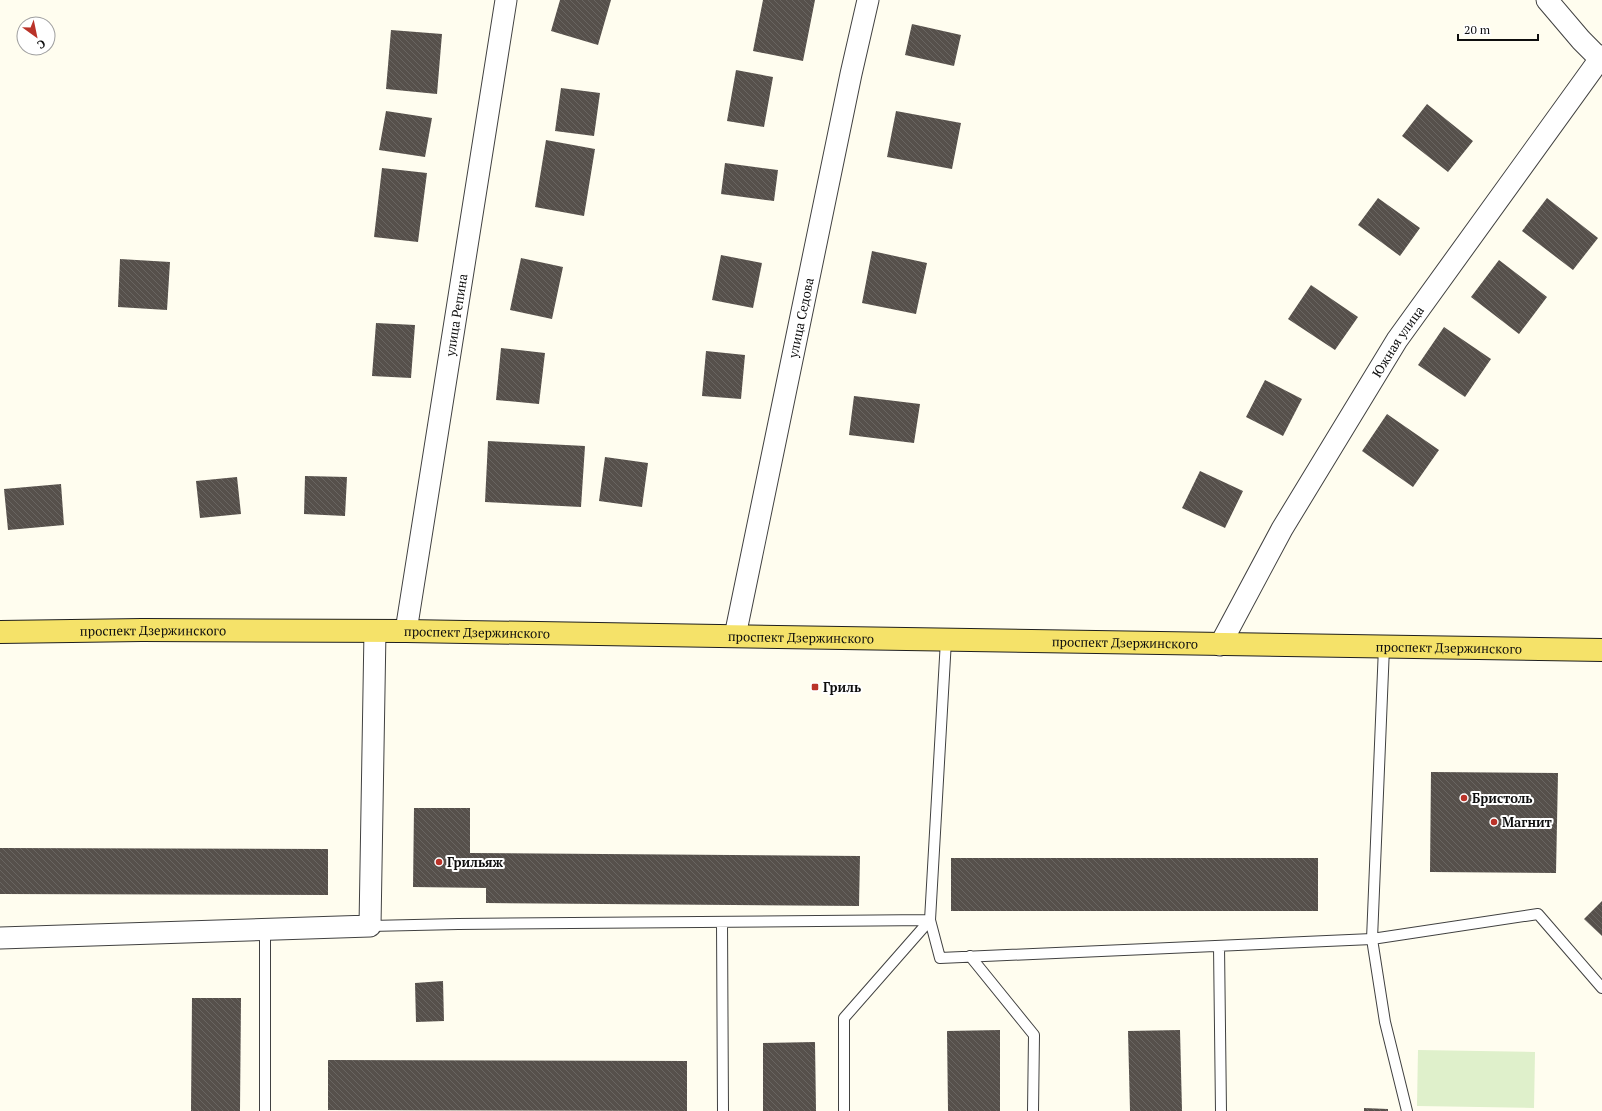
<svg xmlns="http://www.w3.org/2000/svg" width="1602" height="1111" viewBox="0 0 1602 1111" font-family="'PT Serif',serif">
  <defs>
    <pattern id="building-back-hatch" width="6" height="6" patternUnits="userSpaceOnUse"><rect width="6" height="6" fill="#56504b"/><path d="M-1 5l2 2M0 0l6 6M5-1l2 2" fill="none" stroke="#696561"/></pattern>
  </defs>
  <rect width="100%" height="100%" fill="#fffdef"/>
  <!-- pitch -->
  <path fill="#dff0cb" d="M 1418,1050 L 1535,1052 L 1534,1108 L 1417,1106 Z"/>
  <!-- building -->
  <path fill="url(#building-back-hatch)" d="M 560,0 L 611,0 L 598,45 L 551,31 Z
    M 763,0 L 815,0 L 803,61 L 753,51 Z
    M 912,24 L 961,35 L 954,66 L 905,55 Z
    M 391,30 L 442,34 L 437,94 L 386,89 Z
    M 736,70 L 773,77 L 764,127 L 727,121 Z
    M 561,88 L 600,93 L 594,136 L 555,131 Z
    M 1427,104 L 1473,141 L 1448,172 L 1402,136 Z
    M 386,111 L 432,118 L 425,157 L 379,150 Z
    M 896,111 L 961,123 L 952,169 L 887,157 Z
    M 546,140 L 595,149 L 584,216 L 535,207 Z
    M 725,163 L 778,170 L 774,201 L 721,194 Z
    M 382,168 L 427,173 L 418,242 L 374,237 Z
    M 1378,198 L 1420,228 L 1400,256 L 1358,225 Z
    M 1547,198 L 1598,238 L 1573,270 L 1522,231 Z
    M 872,251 L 927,263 L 916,314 L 862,303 Z
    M 721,255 L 762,263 L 753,308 L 712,300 Z
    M 521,258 L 563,267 L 552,319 L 510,310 Z
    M 120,259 L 170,262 L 167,310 L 118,307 Z
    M 1499,260 L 1547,297 L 1519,334 L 1471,297 Z
    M 1311,285 L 1358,317 L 1335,350 L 1288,319 Z
    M 376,323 L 415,325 L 411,378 L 372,376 Z
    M 1444,327 L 1491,359 L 1465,397 L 1418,365 Z
    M 501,348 L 545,353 L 539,404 L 496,400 Z
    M 706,351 L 745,355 L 741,399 L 702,396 Z
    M 1265,380 L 1302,399 L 1283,436 L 1246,417 Z
    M 854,396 L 920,404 L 914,443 L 849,435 Z
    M 1387,414 L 1439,450 L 1413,487 L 1362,451 Z
    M 488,441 L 585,446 L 581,507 L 485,502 Z
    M 605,457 L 648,463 L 642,507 L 599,501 Z
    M 1200,471 L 1243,491 L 1225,528 L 1182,508 Z
    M 305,476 L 347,477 L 345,516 L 304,514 Z
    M 237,477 L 241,514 L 200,518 L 196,481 Z
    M 61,484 L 64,525 L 8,530 L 4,489 Z
    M 1431,772 L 1558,773 L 1556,873 L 1430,872 Z
    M 414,808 L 470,808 L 470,853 L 860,856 L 859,906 L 486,903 L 486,888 L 413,887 Z
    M 0,848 L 328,849 L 328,895 L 0,894 Z
    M 951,858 L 1318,858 L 1318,911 L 951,911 Z
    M 1602,901 L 1602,936 L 1584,919 Z
    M 443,981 L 444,1021 L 416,1022 L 415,983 Z
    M 192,998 L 241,998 L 240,1111 L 191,1111 Z
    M 1000,1030 L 1000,1111 L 948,1111 L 947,1031 Z
    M 1180,1030 L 1182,1111 L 1130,1111 L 1128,1031 Z
    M 815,1042 L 816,1111 L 763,1111 L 763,1043 Z
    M 328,1060 L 687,1061 L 687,1111 L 328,1110 Z
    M 1364,1108 L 1388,1109 L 1388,1111 L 1364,1111 Z"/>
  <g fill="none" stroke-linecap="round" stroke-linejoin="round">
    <defs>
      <path id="service" d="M 1384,647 L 1372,939 L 1385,1022 L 1407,1111
        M 722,922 L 723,1111
        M 370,926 L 458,924 L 930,920 L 940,958 L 1372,939 L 1538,914 L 1602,988
        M 1219,946 L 1221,1111
        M 970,956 L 1034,1035 L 1033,1111
        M 265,1111 L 265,930
        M 844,1111 L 844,1018 L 930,920 L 946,640"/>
      <g id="minor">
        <path d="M 1547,0 L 1581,40 L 1600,59"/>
        <path id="s1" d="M 406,631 L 506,0"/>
        <path id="s2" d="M 735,636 L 851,74 L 868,0"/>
        <path id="s3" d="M 1220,645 L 1282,529 L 1397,340 L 1602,56"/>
        <path d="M 0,938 L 370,926 L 375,631"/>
      </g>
      <g id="primary">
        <path id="s4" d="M 0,632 L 142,630 L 406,631 L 1602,650"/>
      </g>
    </defs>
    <!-- service casing -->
    <use href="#service" stroke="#414141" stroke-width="12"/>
    <!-- minor casing -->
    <use href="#minor" stroke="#414141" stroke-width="23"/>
    <!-- primary casing -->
    <use href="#primary" stroke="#1f1f1f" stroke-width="24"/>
    <!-- service -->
    <use href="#service" stroke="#fff" stroke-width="10"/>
    <!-- minor -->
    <use href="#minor" stroke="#fff" stroke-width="21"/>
    <!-- primary -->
    <use href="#primary" stroke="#f5e269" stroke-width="22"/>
  </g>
  <!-- markers -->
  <g fill="#ba3329" stroke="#fff" stroke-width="1.5">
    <rect x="811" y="683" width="8" height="8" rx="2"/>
    <circle cx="1464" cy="798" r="4"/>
    <circle cx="1494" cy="822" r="4"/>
    <circle cx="439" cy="862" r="4"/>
  </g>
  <g text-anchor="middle" stroke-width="4" stroke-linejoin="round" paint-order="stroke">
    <!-- street labels -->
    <g font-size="13" fill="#0e0e0e" stroke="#fff">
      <text dy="5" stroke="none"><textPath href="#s1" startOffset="320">улица Репина</textPath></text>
      <text dy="5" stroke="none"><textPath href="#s2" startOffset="325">улица Седова</textPath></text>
      <text dy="5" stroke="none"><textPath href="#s3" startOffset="352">Южная улица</textPath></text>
      <text dy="5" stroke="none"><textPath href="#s4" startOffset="153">проспект Дзержинского</textPath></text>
      <text dy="5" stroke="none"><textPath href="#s4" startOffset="477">проспект Дзержинского</textPath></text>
      <text dy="5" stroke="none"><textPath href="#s4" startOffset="801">проспект Дзержинского</textPath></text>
      <text dy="5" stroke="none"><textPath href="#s4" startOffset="1125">проспект Дзержинского</textPath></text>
      <text dy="5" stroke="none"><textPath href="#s4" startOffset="1449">проспект Дзержинского</textPath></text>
    </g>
    <!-- poi labels -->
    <g font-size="13" font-weight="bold" fill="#0e0e0e" stroke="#fff" text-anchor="start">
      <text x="823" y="692">Гриль</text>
      <text x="1472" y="803">Бристоль</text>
      <text x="1502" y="827">Магнит</text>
      <text x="447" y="867">Грильяж</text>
    </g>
  </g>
  <!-- north arrow -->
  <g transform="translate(36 36) rotate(147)"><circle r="19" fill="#ffffff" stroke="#9f9f9f"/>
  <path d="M0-3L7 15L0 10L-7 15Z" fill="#ba3329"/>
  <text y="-6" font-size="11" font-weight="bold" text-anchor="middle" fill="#0e0e0e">С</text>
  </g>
  <!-- scale -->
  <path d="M1458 34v6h80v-6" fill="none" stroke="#0e0e0e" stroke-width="2"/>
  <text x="1464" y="34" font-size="12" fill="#0e0e0e" stroke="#ffffff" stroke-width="3" paint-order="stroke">20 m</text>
</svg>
